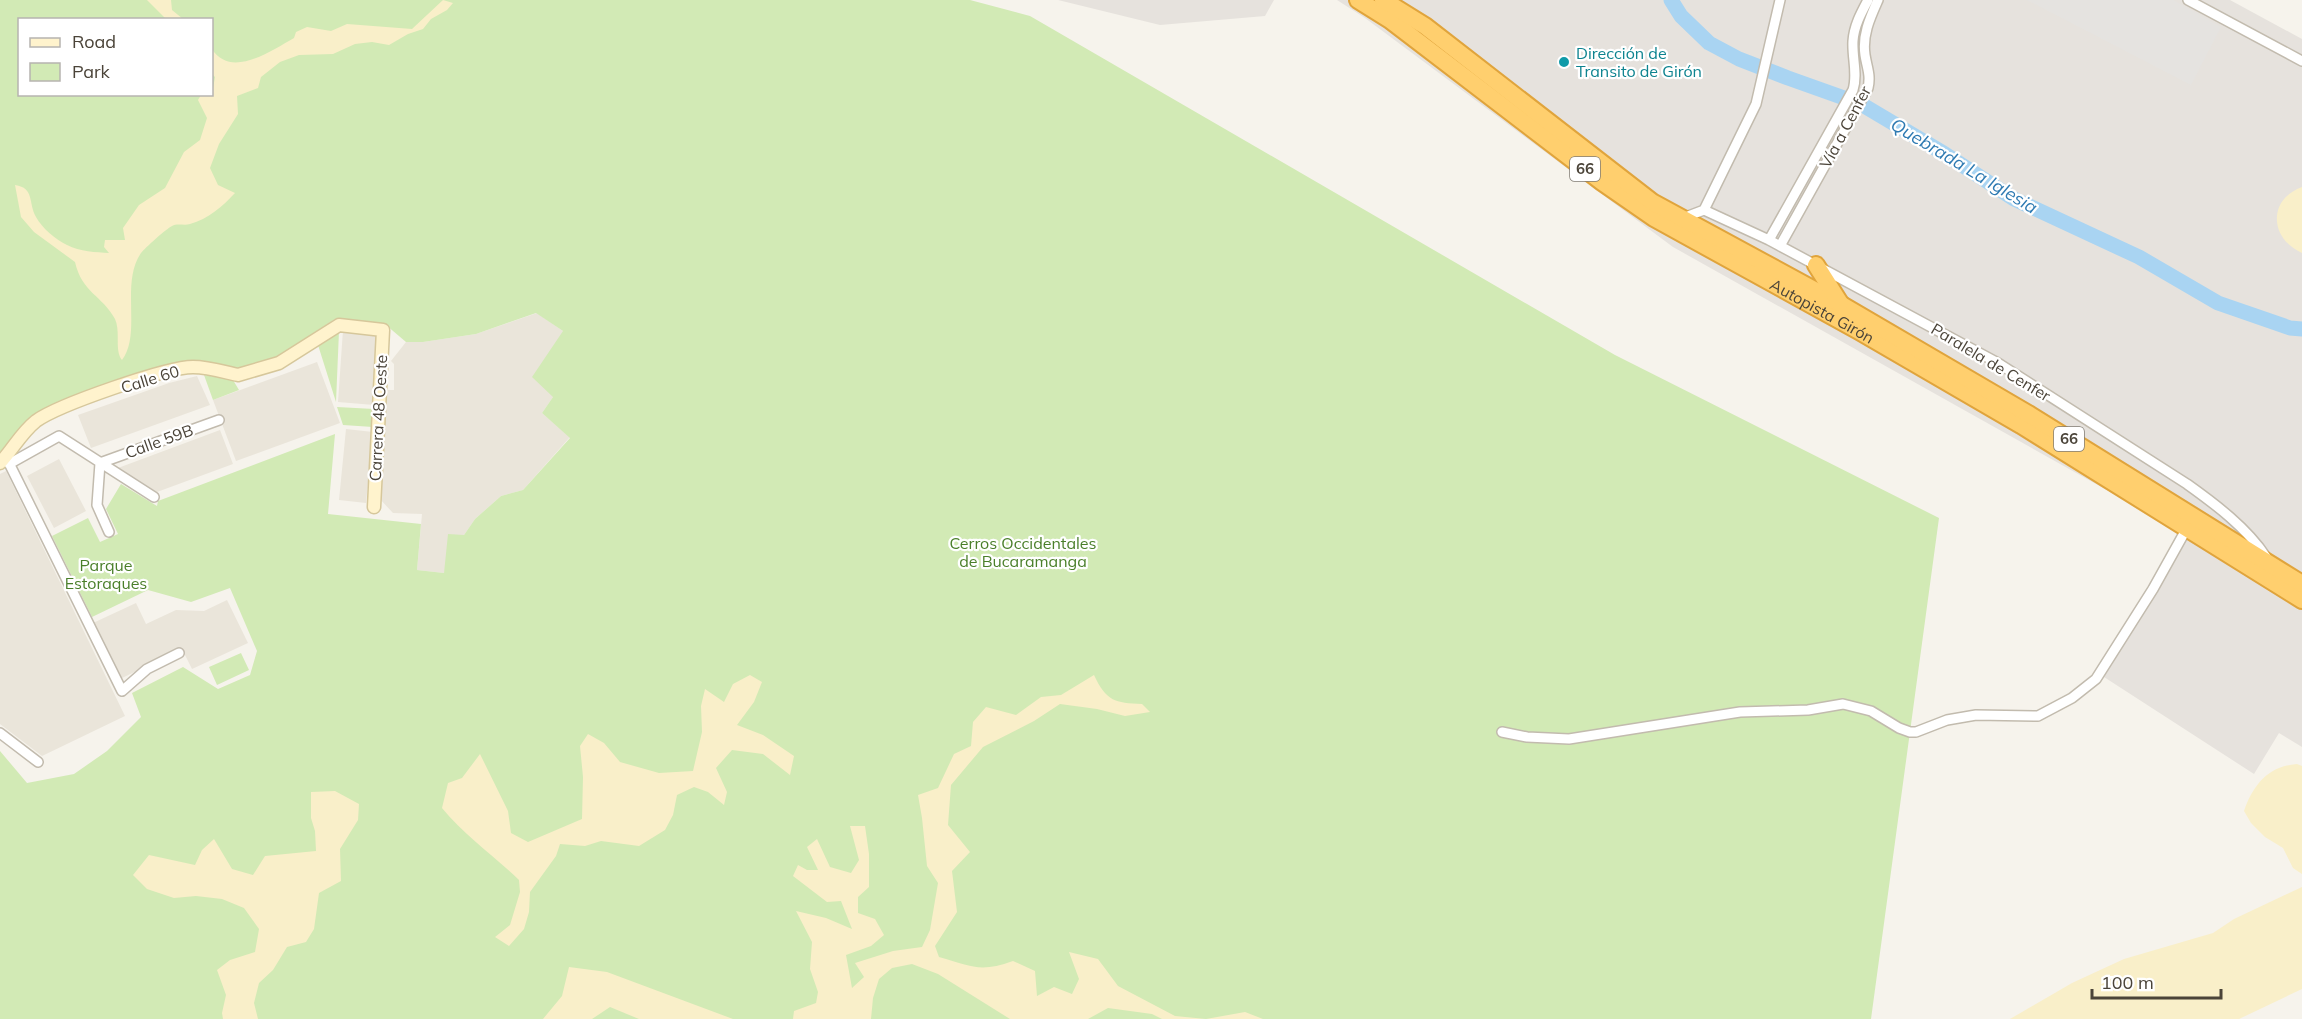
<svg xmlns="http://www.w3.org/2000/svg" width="2302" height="1019" viewBox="0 0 2302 1019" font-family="Mulish,sans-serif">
  <rect width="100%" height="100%" fill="#f6f3ec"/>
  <!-- residential -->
  <path fill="#eae5da" d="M 537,313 L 563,331 L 553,397 L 542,413 L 570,437 L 523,490 L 501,496 L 475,519 L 464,535 L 444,573 L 417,570 L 422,514 L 393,513 L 379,498 L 386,390 L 394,390 L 394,364 L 391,361 L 406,342 L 423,342 L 476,334 Z
    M 343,330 L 378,332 L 374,405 L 338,402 Z
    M 317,362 L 340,423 L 236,461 L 213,400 Z
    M 197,376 L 210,405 L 91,448 L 78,415 L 169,383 Z
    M 346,429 L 373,432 L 366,503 L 339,500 Z
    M 220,430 L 233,464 L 157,492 L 118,468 Z
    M 59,459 L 86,511 L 54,528 L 27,476 Z
    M 6,471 L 125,716 L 42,756 L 0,724 L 0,474 Z
    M 227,600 L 248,643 L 192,669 L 182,649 L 120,679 L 93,623 L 136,603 L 146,624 L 176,610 L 204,611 Z"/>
  <!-- industrial -->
  <path fill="#e6e2dd" d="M 1058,0 L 1274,0 L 1265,16 L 1160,25 Z
    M 1337,0 L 2230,0 L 2302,39 L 2302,747 L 2279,733 L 2254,774 L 2104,677 L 2187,535 L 1673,247 L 1365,18 Z"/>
  <!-- green -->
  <path fill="#d2eab5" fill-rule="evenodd" d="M 0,0 L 970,0 L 1030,16 L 1615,355 L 1939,518 L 1871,1019 L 0,1019 L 0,751 L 27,783 L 74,774 L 107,751 L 141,717 L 132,693 L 183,667 L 218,689 L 250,675 L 257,651 L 230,588 L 191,602 L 148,590 L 92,617 L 52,536 L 88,518 L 100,542 L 118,534 L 106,509 L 121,484 L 157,506 L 158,501 L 335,434 L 328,514 L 421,524 L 417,570 L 444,573 L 448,534 L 464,535 L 475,519 L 501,496 L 523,490 L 570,438 L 542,413 L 553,397 L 532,377 L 563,331 L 536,313 L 476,334 L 423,342 L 406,342 L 386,325 L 335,319 L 276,358 L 240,369 L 146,371 L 59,401 L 31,416 L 0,452 ZM 20,20 L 212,20 L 212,94 L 20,94 Z
    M 339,331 L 336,402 L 318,345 Z
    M 204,375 L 233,380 L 239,390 L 213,400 Z
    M 337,407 L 374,409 L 373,427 L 343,425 Z
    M 241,653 L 249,670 L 217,685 L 209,667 Z"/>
  <!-- sand -->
  <path fill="#f9efc9" d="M 147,0 L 171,0 L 172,10 L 183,19 L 166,19 Z
    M 443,0 L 453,3 L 447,10 L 431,19 L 423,29 L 408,34 L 389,45 L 372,42 L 355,44 L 333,54 L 299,55 L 280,62 L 261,77 L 258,88 L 237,96 L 238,114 L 219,144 L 210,168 L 218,185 L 235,193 C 223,206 208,219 190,224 C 185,226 177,223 172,226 C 166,229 145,248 141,253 C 120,283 142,334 122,360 C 114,350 121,332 115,319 C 102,295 82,293 75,262 L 34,232 L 21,217 L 15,185 C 35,188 28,203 36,217 C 42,228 56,240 67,245 C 80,252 96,252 109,253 L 104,247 L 105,240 L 125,240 L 123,228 L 139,205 L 165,188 L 184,152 L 200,140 L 207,118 L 198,100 L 201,95 L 212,94 L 215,77 L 212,74 L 212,49 C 231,79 271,51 294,38 L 296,32 L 307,27 L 331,31 L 347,24 L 412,29 Z
    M 2302,187 L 2302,253 C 2270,239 2267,200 2302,187 Z
    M 750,675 L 762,682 L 754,702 L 737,725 L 763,735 L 794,756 L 790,775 L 763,754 L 732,750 L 716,768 L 727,792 L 724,805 L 708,792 L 694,787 L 677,795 L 673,815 L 665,830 L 639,846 L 601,841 L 585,846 L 560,844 L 556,856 L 530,892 L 529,912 L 524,929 L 509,946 L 495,937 L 510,925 L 520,892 L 519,880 C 493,855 464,835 442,808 L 448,783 L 462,778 L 480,754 L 508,811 L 511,833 L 528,842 L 582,819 L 583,777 L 580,746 L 588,734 L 604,743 L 620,762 L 659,773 L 693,771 L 702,732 L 701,706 L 705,689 L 724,702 L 733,684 Z
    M 1094,675 C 1106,701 1115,703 1142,704 L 1150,712 L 1125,716 L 1097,709 L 1060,704 L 1034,721 L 983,747 L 951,785 L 948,825 L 970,852 L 952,871 L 957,912 L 935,946 L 939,957 C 971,966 980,973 1013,961 L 1035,971 L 1037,996 L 1054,987 L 1072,994 L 1079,979 L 1069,952 L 1098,959 L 1118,986 L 1175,1016 L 1206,1019 L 1245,1012 L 1263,1019 L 1162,1019 L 1152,1014 L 1108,1008 L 1088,1019 L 1010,1019 L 938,974 L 912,964 L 892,968 L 879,979 L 873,998 L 871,1019 L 793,1019 L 794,1011 L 816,1003 L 818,992 L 810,969 L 812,942 L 796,911 L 826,918 L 852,929 L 841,901 L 827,902 L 793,876 L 798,865 L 807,870 L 818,870 L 807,847 L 817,839 L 830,867 L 851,873 L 859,860 L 850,826 L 865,826 L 869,854 L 869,887 L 858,897 L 858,913 L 875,919 L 884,935 L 871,946 L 846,955 L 852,988 L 864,977 L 855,963 L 893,951 L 922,947 L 930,930 L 938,883 L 927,866 L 922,818 L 918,795 L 938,788 L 954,754 L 971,746 L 973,722 L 986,707 L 1016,715 L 1041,697 L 1061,695 Z
    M 2297,764 L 2302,766 L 2302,874 L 2293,868 L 2283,848 L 2265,837 L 2251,823 L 2244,811 C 2253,785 2268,766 2297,764 Z
    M 335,791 L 359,804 L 358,820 L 340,849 L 341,881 L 319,893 L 314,929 L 306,942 L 287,947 L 273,970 L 259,983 L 254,1003 L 258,1019 L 223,1019 L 222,1013 L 226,995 L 217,970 L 230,960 L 255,952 L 259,929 L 244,908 L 222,899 L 196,896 L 174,898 L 147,889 L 133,875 L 149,855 L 195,865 L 202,850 L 214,839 L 232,869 L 253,875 L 265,856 L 316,851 L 315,831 L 311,818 L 311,792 Z
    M 2302,887 L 2302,989 L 2239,1019 L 2010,1019 L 2072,983 L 2124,959 L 2213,933 L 2234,919 Z
    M 569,967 L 607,972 L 733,1019 L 639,1019 L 610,1007 L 592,1019 L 543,1019 L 562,996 Z"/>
  <!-- parking -->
  <path fill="#e5e3e0" d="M 2027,0 L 2173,0 L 2221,27 L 2191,85 Z"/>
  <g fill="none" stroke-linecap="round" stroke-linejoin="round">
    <!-- river -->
    <path stroke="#a9d4f2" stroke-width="15" d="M 1671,0 L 1681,16 L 1709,43 L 1739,59 L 1788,78 L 1861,104 L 1945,154 L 2014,199 L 2139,257 L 2218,303 L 2290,328 L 2302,329"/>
    <defs>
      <path id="street" d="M 2188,0 L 2302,61
        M 1704,210 L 1756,104 L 1780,0
        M 1683,218 L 1704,210 L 1769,240 L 1998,363 L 2187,484 C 2215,504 2247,528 2266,557
        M 1769,240 L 1853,90 C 1858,74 1852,58 1853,41 C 1854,26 1861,13 1868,0
        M 1780,246 L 1868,88 C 1871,75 1867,68 1865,55 C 1862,35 1870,18 1878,0
        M 6,457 L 122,691 L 147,669 L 179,653
        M 9,464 L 59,436 L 154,497
        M 109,532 L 97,505 L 100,463 L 219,420
        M 1502,732 L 1527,737 L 1569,739 L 1740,712 L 1808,710 L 1843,704 L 1871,711 L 1899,728 L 1910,732 L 1916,732 L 1947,720 L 1976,715 L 2038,716 L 2072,698 L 2096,679 L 2153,589 L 2187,528
        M 0,733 L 38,762"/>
      <path id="secondary" d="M 0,463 C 13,449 21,433 36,421 C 58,405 167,367 193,367 C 208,367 224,372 238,375 L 279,363 L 339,325 L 383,330 L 374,507"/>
      <g id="highway">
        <path id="s1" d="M 1358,0 L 1390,20 L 1602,182 L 1654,218 L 1859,331 L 2021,425 L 2302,600"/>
        <path d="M 1383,0 L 1425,26 L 1652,202 L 1840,304 L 2030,415 L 2302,584"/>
        <path d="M 1816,265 L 1840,303"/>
      </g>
    </defs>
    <!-- street casing -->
    <use href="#street" stroke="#c2bbae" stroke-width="12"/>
    <!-- secondary casing -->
    <use href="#secondary" stroke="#d6c79b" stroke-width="15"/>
    <!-- highway casing -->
    <use href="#highway" stroke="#e0a43c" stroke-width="20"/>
    <!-- street -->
    <use href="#street" stroke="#fff" stroke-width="9"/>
    <!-- secondary -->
    <use href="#secondary" stroke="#fff3cd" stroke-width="12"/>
    <!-- highway -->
    <use href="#highway" stroke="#ffcf6e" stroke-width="16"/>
  </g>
  <!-- markers -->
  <circle fill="#0f9aa8" stroke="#fff" stroke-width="2" cx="1564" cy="62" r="6"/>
  <g text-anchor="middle" stroke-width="4.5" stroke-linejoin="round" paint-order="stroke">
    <!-- shield labels -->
    <g fill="#fff" stroke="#817c74" stroke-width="1.5">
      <rect x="1570" y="157" width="30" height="24" rx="4.5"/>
      <rect x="2054" y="427" width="30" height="24" rx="4.5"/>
    </g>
    <g font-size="15" font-weight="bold" fill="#4b4439">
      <text x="1585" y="174">66</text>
      <text x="2069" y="444">66</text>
    </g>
    <!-- culture labels -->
    <g font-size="16" fill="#0d838f" stroke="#fff" text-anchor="start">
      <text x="1576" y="59">Dirección de<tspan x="1576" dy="18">Transito de Girón</tspan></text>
    </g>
    <!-- street labels -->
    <g font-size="16" fill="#4b4439" stroke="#fff">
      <text transform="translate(1845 127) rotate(-62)" y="6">Vía a Cenfer</text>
      <text dy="6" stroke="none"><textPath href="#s1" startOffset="560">Autopista Girón</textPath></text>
      <text transform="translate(1991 362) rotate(31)" y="6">Paralela de Cenfer</text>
      <text transform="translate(150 379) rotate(-17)" y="6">Calle 60</text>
      <text transform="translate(378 418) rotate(-87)" y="6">Carrera 48 Oeste</text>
      <text transform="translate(159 441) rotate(-20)" y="6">Calle 59B</text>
    </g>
    <!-- park labels -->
    <g font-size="16" fill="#4a7f2a" stroke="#fff">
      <text x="1023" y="549">Cerros Occidentales<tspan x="1023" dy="18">de Bucaramanga</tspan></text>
      <text x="106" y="571">Parque<tspan x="106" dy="18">Estoraques</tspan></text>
    </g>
    <!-- water labels -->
    <g font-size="18" font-style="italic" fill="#2e7ab2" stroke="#fff">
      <text transform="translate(1964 166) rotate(31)" y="6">Quebrada La Iglesia</text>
    </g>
  </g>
  <!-- legend -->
  <rect x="18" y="18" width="195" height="78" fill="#ffffff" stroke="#b7b4b0" stroke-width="1.5"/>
  <rect x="30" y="38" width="30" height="9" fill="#fff3cd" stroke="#b7b4b0" stroke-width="1.5"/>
  <text x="72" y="48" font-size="18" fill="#4b4439">Road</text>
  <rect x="30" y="63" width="30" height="18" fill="#d2eab5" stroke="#b7b4b0" stroke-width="1.5"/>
  <text x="72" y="78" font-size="18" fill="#4b4439">Park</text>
  <!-- scale -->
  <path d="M2092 989v9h129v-9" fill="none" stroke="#4b4439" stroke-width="3"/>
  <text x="2101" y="989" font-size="18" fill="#4b4439" stroke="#ffffff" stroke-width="4.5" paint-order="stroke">100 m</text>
</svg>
